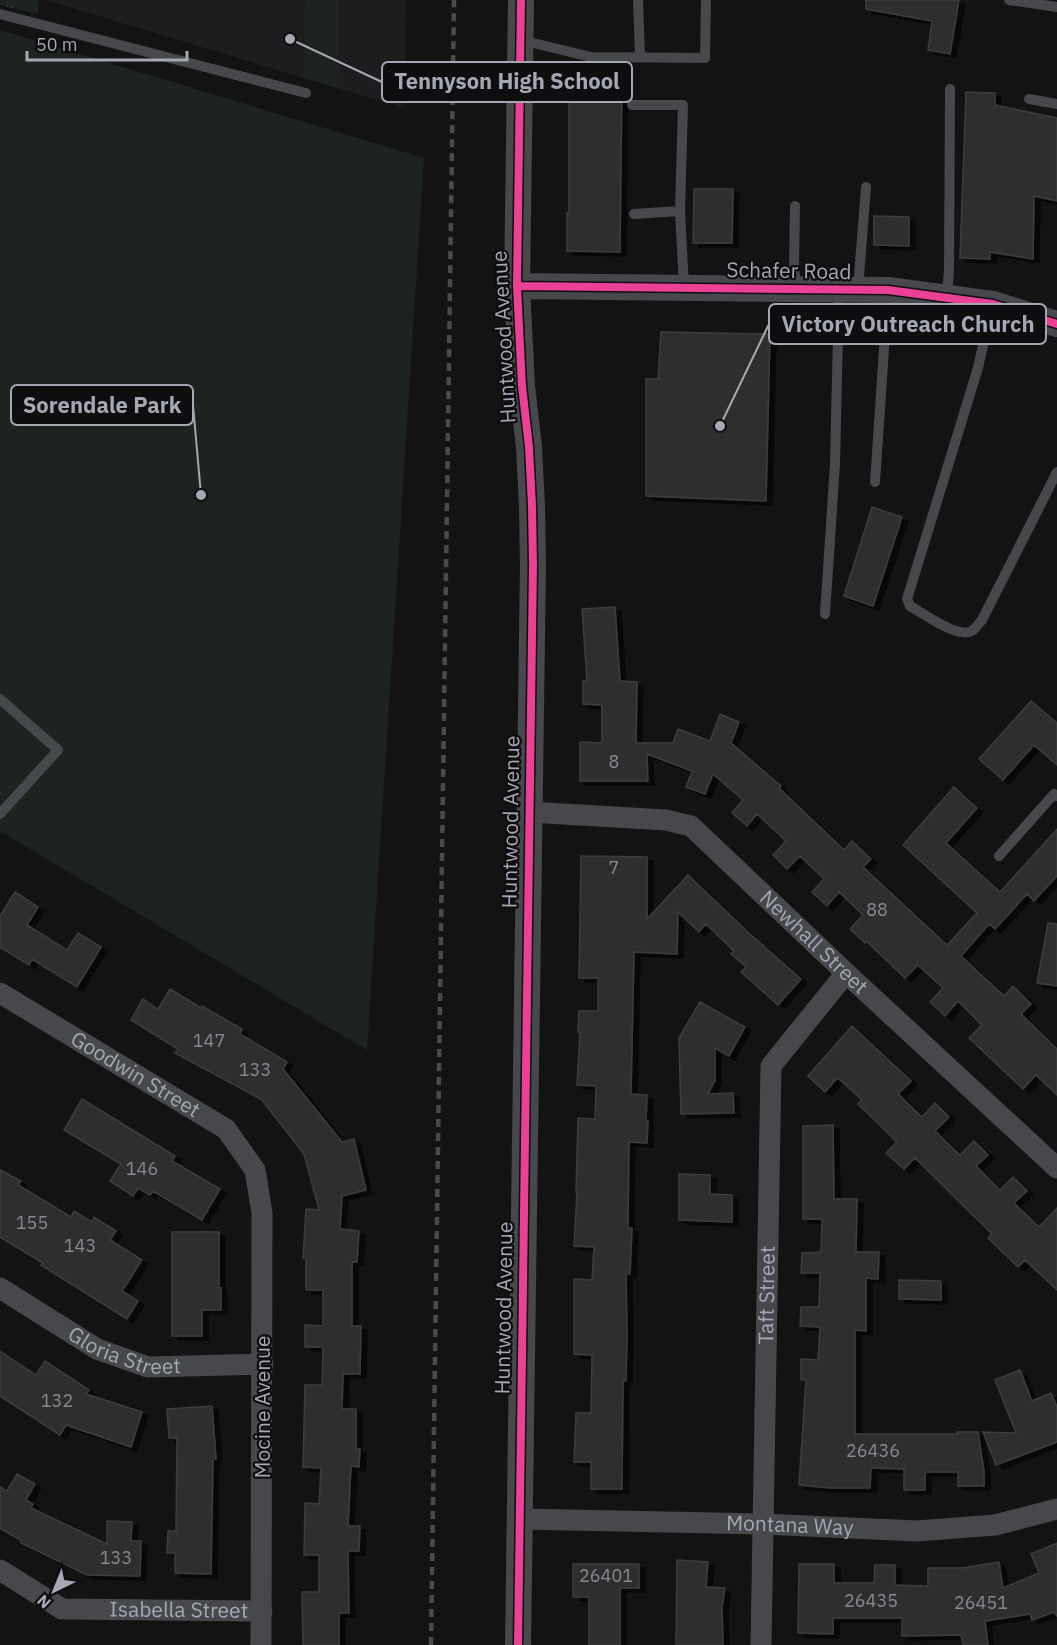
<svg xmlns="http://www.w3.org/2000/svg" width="1057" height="1645" viewBox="0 0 1057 1645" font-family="'IBM Plex Sans',sans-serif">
  <defs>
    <pattern id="grass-tufts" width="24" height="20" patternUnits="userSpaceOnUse" patternTransform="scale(1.5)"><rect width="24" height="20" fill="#1d231e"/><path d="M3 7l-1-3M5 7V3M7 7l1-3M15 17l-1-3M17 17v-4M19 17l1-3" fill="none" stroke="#3b403c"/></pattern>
    <filter id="shadow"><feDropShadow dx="6" dy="4" stdDeviation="0" flood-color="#0009"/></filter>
  </defs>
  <rect width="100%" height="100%" fill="#131313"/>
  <!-- built -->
  <path fill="#1d1d1f" d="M 46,0 L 406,0 L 404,108 L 304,78 Z"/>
  <!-- grass -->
  <path fill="url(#grass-tufts)" d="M 0,0 L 38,0 L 38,14 L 0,5 Z"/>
  <!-- green -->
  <path fill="#1d231e" d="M 305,0 L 338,0 L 337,88 L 304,78 Z
    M 0,30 L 424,158 L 367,1050 L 0,831 Z"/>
  <!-- building -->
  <path fill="#2e2e2e" stroke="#3c3d3f" stroke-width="1.5" filter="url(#shadow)" d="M 866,0 L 959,0 L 950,54 L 928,50 L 932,21 L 866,9 Z
    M 569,76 L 622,76 L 620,252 L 567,251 L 567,213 L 569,213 Z
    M 966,92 L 995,93 L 995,105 L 1057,118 L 1057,201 L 1034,196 L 1033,259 L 990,252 L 990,259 L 960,258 Z
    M 694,189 L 733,189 L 732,243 L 693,243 Z
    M 874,216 L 909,217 L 909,246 L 874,245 Z
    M 661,332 L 770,334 L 766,501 L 646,496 L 646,379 L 658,379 Z
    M 872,507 L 902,517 L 873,606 L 844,596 Z
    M 615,607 L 620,681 L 637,682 L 636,743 L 673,743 L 678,729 L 710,741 L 720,714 L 739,722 L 731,743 L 781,786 L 779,788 L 844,850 L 852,841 L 871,859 L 863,867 L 947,945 L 977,913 L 903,845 L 954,787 L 977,808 L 946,843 L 1000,892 L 1057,829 L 1057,876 L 1034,901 L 1027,894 L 995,929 L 989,924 L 961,956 L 1004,996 L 1013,986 L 1031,1004 L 1021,1014 L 1057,1049 L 1057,1095 L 1036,1075 L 1023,1089 L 969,1038 L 982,1025 L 958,1001 L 945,1016 L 930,1002 L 943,988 L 918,965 L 905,978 L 866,941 L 865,943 L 850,929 L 863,915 L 839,892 L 827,906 L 812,892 L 824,879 L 800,856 L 787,869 L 773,855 L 786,841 L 757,814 L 747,826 L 732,813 L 743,800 L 713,774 L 705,794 L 686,787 L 692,771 L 647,754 L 648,781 L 580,781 L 580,742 L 602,743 L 602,705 L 583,704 L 583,681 L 587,681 L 582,609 Z
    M 1031,701 L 1057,723 L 1057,765 L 1034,745 L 1003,780 L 979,759 Z
    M 581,856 L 647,857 L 647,919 L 688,875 L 750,934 L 801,979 L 778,1005 L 741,972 L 746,967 L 731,954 L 734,951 L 706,924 L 699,932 L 678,912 L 677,954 L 634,952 L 631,1094 L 647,1095 L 646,1121 L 648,1121 L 647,1143 L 629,1142 L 628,1228 L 632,1228 L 630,1274 L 626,1274 L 627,1334 L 626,1381 L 623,1381 L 622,1489 L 591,1489 L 591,1462 L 574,1462 L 576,1413 L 591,1413 L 592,1355 L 574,1354 L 574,1279 L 592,1280 L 594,1247 L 574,1246 L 577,1192 L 576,1192 L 578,1118 L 595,1119 L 596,1086 L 577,1085 L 580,1032 L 578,1032 L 579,1011 L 598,1011 L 598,978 L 579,978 Z
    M 15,892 L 38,907 L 27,925 L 67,950 L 78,933 L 101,947 L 77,987 L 32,959 L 29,965 L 0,947 L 0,916 Z
    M 1048,923 L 1057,924 L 1057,986 L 1037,983 Z
    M 170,989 L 201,1008 L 202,1006 L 242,1029 L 240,1034 L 287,1062 L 283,1069 L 342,1142 L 354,1139 L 366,1190 L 342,1196 L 340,1229 L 359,1231 L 357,1262 L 352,1262 L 352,1326 L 361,1326 L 360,1374 L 343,1374 L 342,1409 L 356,1409 L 356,1449 L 360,1449 L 359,1467 L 351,1466 L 348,1526 L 360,1526 L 359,1551 L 348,1551 L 349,1613 L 339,1613 L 339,1645 L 303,1645 L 302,1592 L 319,1592 L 319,1555 L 304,1555 L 305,1503 L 319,1504 L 321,1468 L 303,1467 L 305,1385 L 322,1385 L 323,1347 L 305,1347 L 305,1325 L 323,1326 L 323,1290 L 306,1290 L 306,1258 L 303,1258 L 306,1209 L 319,1210 L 304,1154 L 262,1100 L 175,1053 L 178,1049 L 131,1020 L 143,999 L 158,1009 Z
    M 700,1002 L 745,1027 L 729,1056 L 715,1048 L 715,1080 L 708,1094 L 733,1093 L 734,1113 L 681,1114 L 679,1038 Z
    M 852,1026 L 911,1081 L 898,1094 L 922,1117 L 935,1103 L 949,1117 L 935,1131 L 960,1155 L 974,1141 L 988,1155 L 976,1166 L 1000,1190 L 1013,1177 L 1027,1191 L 1014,1203 L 1039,1227 L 1057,1208 L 1057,1290 L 1025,1260 L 1018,1267 L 988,1238 L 992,1234 L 915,1158 L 904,1169 L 886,1153 L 897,1142 L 858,1104 L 862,1100 L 838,1078 L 835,1081 L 833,1079 L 833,1083 L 825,1092 L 808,1076 Z
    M 82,1099 L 175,1156 L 172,1161 L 220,1189 L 202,1220 L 153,1191 L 150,1195 L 138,1188 L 133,1196 L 110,1181 L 121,1164 L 64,1130 Z
    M 833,1125 L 834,1199 L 857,1199 L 856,1252 L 879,1252 L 878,1279 L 866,1278 L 866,1331 L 855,1330 L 855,1434 L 957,1434 L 957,1432 L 978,1432 L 984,1471 L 984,1486 L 958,1486 L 958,1472 L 925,1472 L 925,1490 L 904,1490 L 904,1469 L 871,1468 L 870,1488 L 831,1488 L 799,1485 L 806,1380 L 801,1380 L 801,1359 L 818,1360 L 820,1327 L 800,1326 L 801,1307 L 819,1307 L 820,1273 L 801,1273 L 802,1253 L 821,1252 L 822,1219 L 803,1219 L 803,1126 Z
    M 0,1170 L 21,1181 L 18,1185 L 71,1217 L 74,1211 L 92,1222 L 94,1217 L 116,1231 L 110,1240 L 142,1260 L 122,1291 L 138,1301 L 127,1319 L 41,1265 L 43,1263 L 0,1237 Z
    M 679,1174 L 710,1175 L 710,1194 L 732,1195 L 732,1222 L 679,1220 Z
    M 172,1232 L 219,1232 L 219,1288 L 221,1288 L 221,1310 L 202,1310 L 202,1336 L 172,1336 Z
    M 899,1280 L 941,1281 L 941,1300 L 899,1299 Z
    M 0,1351 L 36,1375 L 45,1361 L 89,1390 L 86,1394 L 142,1412 L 131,1447 L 66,1425 L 60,1435 L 0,1396 Z
    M 1020,1370 L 1032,1401 L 1051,1393 L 1057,1407 L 1057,1442 L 996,1465 L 983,1432 L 1016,1433 L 995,1380 Z
    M 212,1406 L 216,1459 L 213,1459 L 211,1574 L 175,1573 L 175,1553 L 167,1553 L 168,1531 L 176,1531 L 177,1438 L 169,1438 L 167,1409 Z
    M 17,1474 L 35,1484 L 26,1500 L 33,1504 L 31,1508 L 107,1544 L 107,1521 L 132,1522 L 131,1541 L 141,1541 L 140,1576 L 87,1575 L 21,1543 L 22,1541 L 0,1528 L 0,1487 L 7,1491 Z
    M 1057,1543 L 1057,1616 L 1054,1612 L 1032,1620 L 1030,1614 L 985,1621 L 988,1645 L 963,1645 L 961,1635 L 902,1636 L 902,1618 L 833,1618 L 833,1634 L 798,1633 L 799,1564 L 834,1564 L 834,1583 L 874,1583 L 875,1565 L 895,1565 L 895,1585 L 928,1586 L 928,1568 L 962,1568 L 999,1562 L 1003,1588 L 1039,1573 L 1031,1554 Z
    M 677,1560 L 708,1562 L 706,1587 L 725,1588 L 722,1608 L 723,1645 L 676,1645 Z
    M 573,1564 L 639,1564 L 639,1588 L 620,1588 L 620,1645 L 589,1645 L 589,1597 L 573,1597 Z"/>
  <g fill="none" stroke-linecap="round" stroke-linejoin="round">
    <!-- service -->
    <path stroke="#47484c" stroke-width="10" d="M 638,0 L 640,57
      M 1009,0 L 1057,7
      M 0,14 L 306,93
      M 521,40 L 591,57 L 705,58 L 706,0
      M 1029,99 L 1057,104
      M 632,105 L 683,105 L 680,211
      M 795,206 L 794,267 L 796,288
      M 634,214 L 680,211 L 684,287
      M 858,289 L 866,187
      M 947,296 L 949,270 L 950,89
      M 992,305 L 978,368 L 907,599 L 910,606 C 923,613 958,639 972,631 C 976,628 979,623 982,620 L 1057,472
      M 875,482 L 888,290
      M 825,614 L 835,464 L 839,290
      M 0,699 L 58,750 L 0,814
      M 999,856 L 1054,794 L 1057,796"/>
    <!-- minor -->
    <g stroke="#47484c" stroke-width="21">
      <path id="s1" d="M 529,812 L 666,820 L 691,826 L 846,973 L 1057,1168"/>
      <path id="s2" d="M 0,993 L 226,1129 L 255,1170 L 262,1213 L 261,1645"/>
      <path id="s3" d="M 0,1288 L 97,1349 L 148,1367 L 263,1364"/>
      <path id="s4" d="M 520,1519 L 763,1524 L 917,1531 L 995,1525 L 1057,1509"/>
      <path id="s5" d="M 0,1570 L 62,1609 L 262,1611"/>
      <path id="s6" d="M 761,1645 L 771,1066 L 846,973"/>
    </g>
    <!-- tertiary -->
    <path stroke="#47484c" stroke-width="26" d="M 517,286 L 888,290 L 993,304 L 1057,324
      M 518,1645 L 533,565 L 532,506 L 529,447 L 522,386 L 517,286 L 521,0"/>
    <!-- rail -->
    <path stroke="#494a4c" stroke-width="4.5" stroke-dasharray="8 6" stroke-linecap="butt" d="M 431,1645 L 454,0"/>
    <defs>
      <path id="cycleway" d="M 517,286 L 888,290 L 993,304 L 1057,324
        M 518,1645 L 533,565 L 532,506 L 529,447 L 522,386 L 517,286 L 521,0"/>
    </defs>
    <!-- cycleway casing -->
    <use href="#cycleway" stroke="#0e0d0f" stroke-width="11"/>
    <!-- cycleway -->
    <use href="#cycleway" stroke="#ea4096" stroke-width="8"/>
  </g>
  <g text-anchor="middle" stroke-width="4.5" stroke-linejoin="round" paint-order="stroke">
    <!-- number labels -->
    <g font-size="18" fill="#878a92">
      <text x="614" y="768">8</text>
      <text x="614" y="874">7</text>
      <text x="877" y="916">88</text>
      <text x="209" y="1047">147</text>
      <text x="255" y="1076">133</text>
      <text x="142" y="1175">146</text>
      <text x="32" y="1229">155</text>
      <text x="80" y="1252">143</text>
      <text x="57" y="1407">132</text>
      <text x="873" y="1457">26436</text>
      <text x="116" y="1564">133</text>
      <text x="606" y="1582">26401</text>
      <text x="871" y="1607">26435</text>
      <text x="981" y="1609">26451</text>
    </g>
    <!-- street labels -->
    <g font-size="21" fill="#a5a8b3" stroke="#0e0d0f">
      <text transform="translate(789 271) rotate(1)" y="7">Schafer Road</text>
      <text transform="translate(504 337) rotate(-93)" y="7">Huntwood Avenue</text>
      <text transform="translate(511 822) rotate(-89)" y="7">Huntwood Avenue</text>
      <text dy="7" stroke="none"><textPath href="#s1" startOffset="332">Newhall Street</textPath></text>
      <text dy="7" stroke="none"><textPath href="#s2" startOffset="158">Goodwin Street</textPath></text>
      <text dy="7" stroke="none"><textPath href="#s6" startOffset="350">Taft Street</textPath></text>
      <text transform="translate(504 1308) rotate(-89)" y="7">Huntwood Avenue</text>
      <text dy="7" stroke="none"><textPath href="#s3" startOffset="142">Gloria Street</textPath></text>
      <text transform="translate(263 1407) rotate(-90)" y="7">Mocine Avenue</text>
      <text dy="7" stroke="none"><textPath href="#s4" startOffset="270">Montana Way</textPath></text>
      <text dy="7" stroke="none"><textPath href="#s5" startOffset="190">Isabella Street</textPath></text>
    </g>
  </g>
  <!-- callouts -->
  <path fill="none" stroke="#a5a8b3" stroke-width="2" d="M290 39L382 82M720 426L769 324M201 495L193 405"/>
  <g fill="#a5a8b3" stroke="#0e0d0f" stroke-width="2">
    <circle cx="290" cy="39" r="6"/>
    <circle cx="720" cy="426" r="6"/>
    <circle cx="201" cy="495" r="6"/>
  </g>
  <g fill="#0e0d0f" stroke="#a5a8b3" stroke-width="2">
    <rect x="382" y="62" width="250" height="40" rx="6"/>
    <rect x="769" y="304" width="277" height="40" rx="6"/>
    <rect x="11" y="385" width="182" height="40" rx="6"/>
  </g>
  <g font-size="22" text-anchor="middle" font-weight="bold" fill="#a5a8b3">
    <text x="507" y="89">Tennyson High School</text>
    <text x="908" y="332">Victory Outreach Church</text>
    <text x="102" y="413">Sorendale Park</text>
  </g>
  <!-- north arrow -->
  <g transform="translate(54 1591) rotate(223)" stroke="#0e0d0f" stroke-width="4.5" paint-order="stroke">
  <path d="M0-4.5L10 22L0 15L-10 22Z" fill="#a5a8b3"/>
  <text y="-9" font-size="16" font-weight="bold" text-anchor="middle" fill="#a5a8b3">N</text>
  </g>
  <!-- scale -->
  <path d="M27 51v9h160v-9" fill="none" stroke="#a5a8b3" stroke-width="3"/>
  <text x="36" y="51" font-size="18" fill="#a5a8b3" stroke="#0e0d0f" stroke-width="4.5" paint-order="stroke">50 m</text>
</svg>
